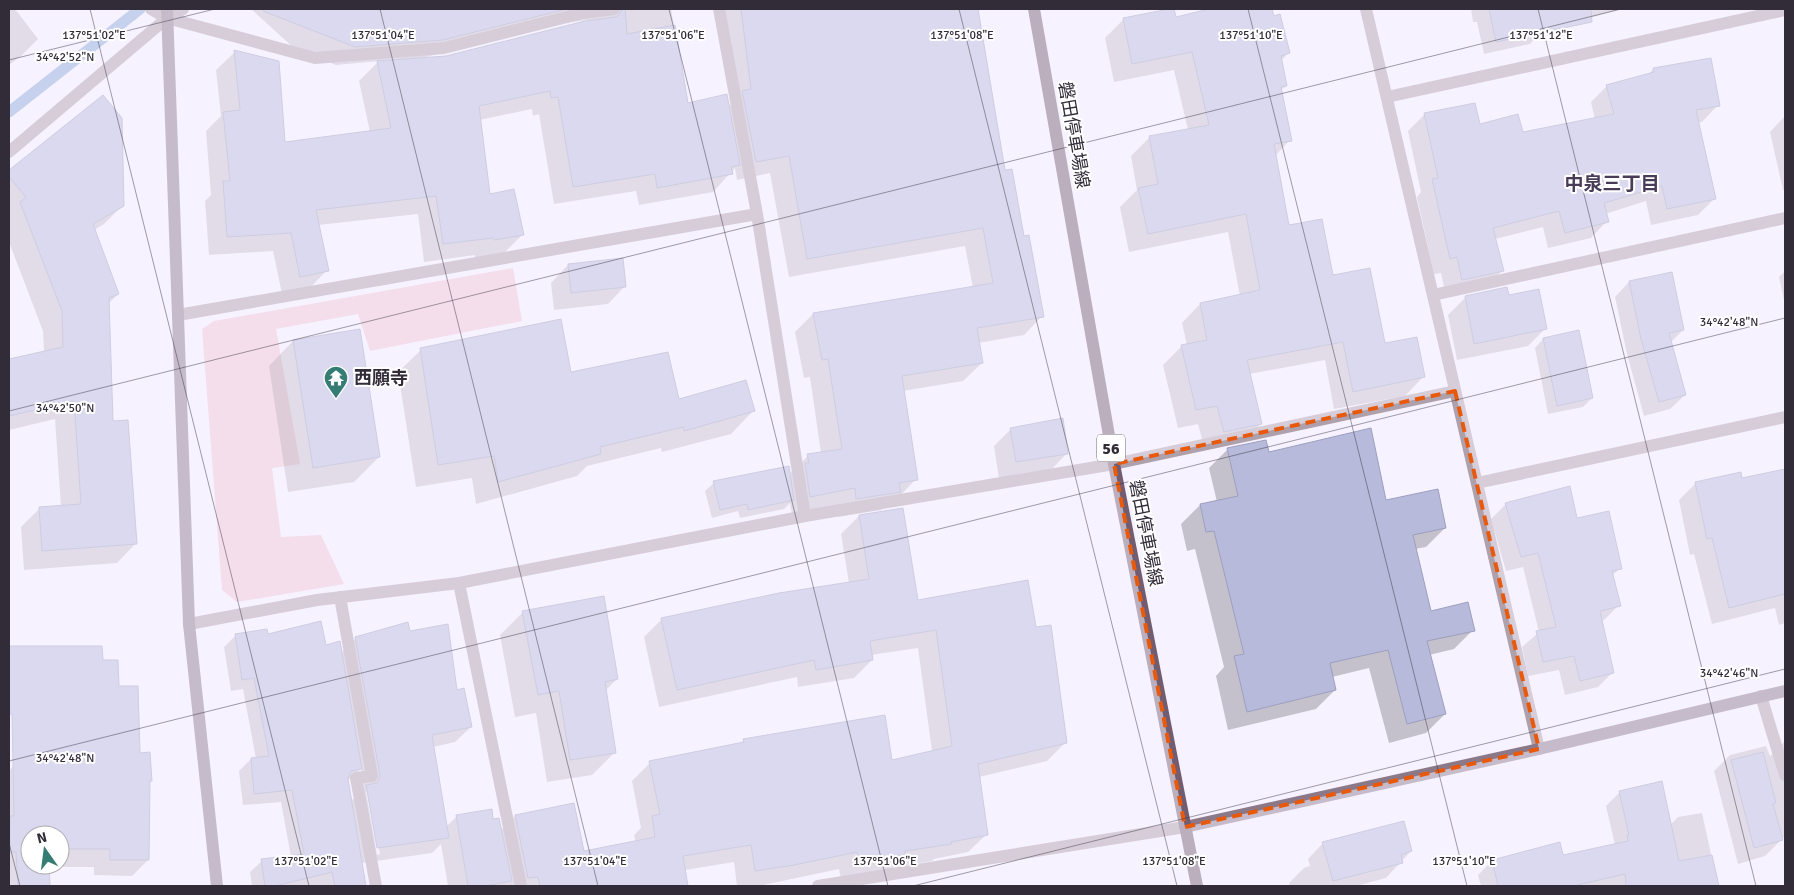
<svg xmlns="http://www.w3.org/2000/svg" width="1794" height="895" viewBox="0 0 1794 895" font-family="Signika,'Noto Sans JP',sans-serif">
  <rect width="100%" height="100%" fill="#f7f2ff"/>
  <!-- green -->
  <path fill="#efc5d4" d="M 513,268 L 522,321 L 370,351 L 358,314 L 276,329 L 300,464 L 272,468 L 281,537 L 321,535 L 344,584 L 237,602 L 222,590 L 202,329 L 214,321 Z"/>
  <!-- shadow -->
  <path fill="#0003" fill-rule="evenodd" d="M 9,9 L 15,9 L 38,39 L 21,56 L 9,65 Z
    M 251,9 L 671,9 L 687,104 L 728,107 L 733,102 L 720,9 L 924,9 L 926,20 L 1004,171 L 1023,238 L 1042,316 L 1024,335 L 978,343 L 982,363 L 963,381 L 903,391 L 916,479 L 898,498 L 892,499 L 881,510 L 838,517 L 836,506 L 792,515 L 790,503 L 784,509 L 740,518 L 738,511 L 712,518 L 705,491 L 714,483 L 789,474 L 808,456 L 821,453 L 810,377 L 804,378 L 795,332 L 813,314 L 973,288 L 965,246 L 789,277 L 770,173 L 737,180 L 735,168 L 713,192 L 639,205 L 636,191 L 554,204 L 539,114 L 533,116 L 532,109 L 479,120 L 489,196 L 523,234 L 504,253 L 475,258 L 475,255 L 424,262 L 418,214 L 318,225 L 327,270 L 309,289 L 282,294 L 273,251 L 209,255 L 205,201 L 211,195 L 206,131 L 221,116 L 216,70 L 235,52 L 284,143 L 370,132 L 359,81 L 379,61 L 336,65 L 295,49 ZM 588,20 L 588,21 L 446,57 L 426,59 L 426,57 L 563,23 Z
    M 1215,9 L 1271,9 L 1273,17 L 1288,53 L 1281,61 L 1286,86 L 1280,91 L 1290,140 L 1275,156 L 1288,227 L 1332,277 L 1384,345 L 1423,377 L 1405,396 L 1334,409 L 1325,360 L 1249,374 L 1261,424 L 1242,442 L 1205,450 L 1198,424 L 1178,428 L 1163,365 L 1182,346 L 1187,345 L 1182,323 L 1200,304 L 1240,296 L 1228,232 L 1129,252 L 1120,207 L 1137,190 L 1131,156 L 1149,138 L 1188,130 L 1174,70 L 1114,82 L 1105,38 L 1124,19 L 1175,18 Z
    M 1471,9 L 1622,9 L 1542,31 L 1530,44 L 1484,54 L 1477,22 L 1473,22 Z
    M 1653,69 L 1718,105 L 1702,122 L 1698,123 L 1714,199 L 1698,215 L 1651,225 L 1646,201 L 1605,214 L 1607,221 L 1591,238 L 1548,248 L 1543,227 L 1495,239 L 1502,271 L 1486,287 L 1446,296 L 1441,273 L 1434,274 L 1417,197 L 1421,192 L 1408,131 L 1425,114 L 1467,128 L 1522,134 L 1595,119 L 1591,102 L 1607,86 L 1648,75 Z
    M 103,97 L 123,205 L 104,224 L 94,230 L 118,294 L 108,304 L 112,423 L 136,543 L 117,563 L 24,570 L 21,527 L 40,508 L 61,507 L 55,419 L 9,430 L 9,360 L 44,352 L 43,331 L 9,242 L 9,172 Z
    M 1785,116 L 1785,190 L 1783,190 L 1770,132 Z
    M 568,265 L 625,286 L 608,304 L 554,310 L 551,283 Z
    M 1785,271 L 1785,305 L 1779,277 Z
    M 1629,282 L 1683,330 L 1671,342 L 1685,395 L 1670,409 L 1644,416 L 1627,354 L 1615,297 Z
    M 1508,296 L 1545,329 L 1528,346 L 1457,360 L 1448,315 L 1466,297 Z
    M 1543,339 L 1592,398 L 1583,407 L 1548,414 L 1535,348 Z
    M 293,341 L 379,457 L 354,482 L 288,492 L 269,366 Z
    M 421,350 L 570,374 L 678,400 L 753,411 L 731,434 L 662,452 L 661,448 L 587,466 L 577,476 L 476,504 L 472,478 L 416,487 L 398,372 Z
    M 1011,429 L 1067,453 L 1050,471 L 999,479 L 994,446 Z
    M 1228,449 L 1268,454 L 1385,501 L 1445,528 L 1426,547 L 1415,549 L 1430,613 L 1473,630 L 1454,649 L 1429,655 L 1445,714 L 1426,733 L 1389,743 L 1369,668 L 1332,677 L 1335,690 L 1316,709 L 1228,730 L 1216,676 L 1224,667 L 1195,549 L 1187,551 L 1181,524 L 1200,505 L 1217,502 L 1209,468 Z
    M 1785,470 L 1785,623 L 1779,625 L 1775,608 L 1712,624 L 1694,554 L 1690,555 L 1679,500 L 1696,483 L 1741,480 Z
    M 1506,504 L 1577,520 L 1620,568 L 1612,576 L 1619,605 L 1604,620 L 1601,621 L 1613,672 L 1598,687 L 1565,695 L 1559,670 L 1528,676 L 1522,647 L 1539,632 L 1523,567 L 1506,571 L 1491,519 Z
    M 859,516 L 917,601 L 1035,628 L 1065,743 L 1047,761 L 979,777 L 987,834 L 968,852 L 934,859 L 932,861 L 891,868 L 886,872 L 841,879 L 839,869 L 759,886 L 737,886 L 734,862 L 685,870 L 688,886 L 508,886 L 508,884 L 505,886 L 448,886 L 441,844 L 432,853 L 362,863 L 365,886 L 252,886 L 250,872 L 262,861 L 291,857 L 281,802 L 243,805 L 239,771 L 251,759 L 256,759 L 243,689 L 231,691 L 224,647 L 236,635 L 267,635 L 325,647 L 341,653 L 356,638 L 409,633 L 456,691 L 471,727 L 455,742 L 433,747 L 446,827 L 457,816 L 492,820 L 500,831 L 515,816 L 583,853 L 636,843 L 634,835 L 641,828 L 632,781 L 650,763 L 739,745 L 744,740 L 891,761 L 932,751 L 918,648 L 871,655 L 872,660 L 854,678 L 798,687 L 797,677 L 659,707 L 644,637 L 662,619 L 849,583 L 841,534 ZM 361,769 L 364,788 L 351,801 L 347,781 ZM 368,790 L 380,854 L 377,855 L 366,792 Z
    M 523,612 L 617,679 L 605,691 L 615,752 L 592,775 L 547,782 L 536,713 L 515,717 L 500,635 Z
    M 102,662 L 118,688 L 149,782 L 148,860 L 132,876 L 94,875 L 94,867 L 48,867 L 49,886 L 9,886 L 9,771 ZM 30,835 L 60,835 L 60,865 L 30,865 Z
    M 1784,742 L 1785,742 L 1785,837 L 1781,838 L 1781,840 L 1765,856 L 1738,864 L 1714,771 L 1730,755 L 1766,746 L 1770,756 Z
    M 1620,792 L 1670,825 L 1678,817 L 1702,813 L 1718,886 L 1681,886 L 1680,885 L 1679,886 L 1481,886 L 1478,875 L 1492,861 L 1562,857 L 1615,845 L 1606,806 Z
    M 1323,843 L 1411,851 L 1386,878 L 1356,886 L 1290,886 L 1289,883 L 1304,868 L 1310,866 L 1308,859 Z"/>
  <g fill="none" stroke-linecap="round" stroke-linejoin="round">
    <!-- stream -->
    <path stroke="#87a8d8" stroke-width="11" d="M 9,112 L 140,9"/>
  </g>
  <!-- building -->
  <path fill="#b7badb" stroke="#9c9fbf" d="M 263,9 L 567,9 L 443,40 L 355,47 L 263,11 Z
    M 622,9 L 625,9 L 627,34 L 675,25 L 688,103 L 727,94 L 740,165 L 731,167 L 733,174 L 657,188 L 655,174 L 573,187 L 558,97 L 551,98 L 550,91 L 479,106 L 490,194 L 514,189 L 524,235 L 494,240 L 493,238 L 443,244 L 436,196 L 316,210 L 329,271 L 300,277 L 291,233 L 227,237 L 223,181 L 230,181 L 223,112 L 240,110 L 234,50 L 279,61 L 285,142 L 391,128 L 377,61 L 446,56 L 585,21 L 616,17 L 619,15 Z
    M 741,9 L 978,9 L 1005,170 L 1012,169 L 1024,236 L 1029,235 L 1044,317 L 977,328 L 983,363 L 902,376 L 918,480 L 899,483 L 901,492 L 856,499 L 855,488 L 810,497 L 805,463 L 809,463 L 807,454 L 842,449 L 828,359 L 822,360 L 813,313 L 993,283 L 983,228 L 807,259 L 789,156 L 756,162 L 742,91 L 751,89 Z
    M 1169,9 L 1174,9 L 1176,17 L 1209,9 L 1272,9 L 1274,16 L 1280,14 L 1290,53 L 1281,56 L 1287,86 L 1281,87 L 1292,141 L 1274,144 L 1289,225 L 1322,219 L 1333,275 L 1370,268 L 1385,343 L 1417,337 L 1425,377 L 1353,392 L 1343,342 L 1247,360 L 1262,424 L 1224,432 L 1217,406 L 1196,410 L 1181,345 L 1207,340 L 1200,303 L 1260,290 L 1246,214 L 1148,234 L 1138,188 L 1158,184 L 1149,136 L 1209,125 L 1192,52 L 1132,64 L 1123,18 Z
    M 1489,9 L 1591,9 L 1592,22 L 1496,42 Z
    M 1711,58 L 1720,106 L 1696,110 L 1716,199 L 1667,209 L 1662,186 L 1604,203 L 1609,222 L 1565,233 L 1559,211 L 1493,228 L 1504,271 L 1462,280 L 1457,257 L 1450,259 L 1432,179 L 1438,178 L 1424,113 L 1475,103 L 1480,124 L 1518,114 L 1523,132 L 1614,114 L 1606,85 L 1654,72 L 1653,68 Z
    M 103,95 L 122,118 L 124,206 L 93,224 L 119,294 L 109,298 L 113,421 L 128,420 L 137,544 L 42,551 L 39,507 L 81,504 L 74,401 L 9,416 L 9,359 L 63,347 L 62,311 L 20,202 L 26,197 L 9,177 L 9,170 Z
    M 623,258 L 626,287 L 571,293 L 568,264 Z
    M 1672,272 L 1684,330 L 1669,333 L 1686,395 L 1659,402 L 1641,339 L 1629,281 Z
    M 1507,287 L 1509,295 L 1539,289 L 1547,329 L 1474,344 L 1465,296 Z
    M 561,319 L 571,372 L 668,352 L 679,399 L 746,380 L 755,411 L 684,431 L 683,427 L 600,447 L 601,454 L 498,482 L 494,456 L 438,465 L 420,348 Z
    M 360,329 L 380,457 L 313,468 L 293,340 Z
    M 1579,330 L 1593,398 L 1557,406 L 1543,338 Z
    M 1063,418 L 1068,454 L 1016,462 L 1010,428 Z
    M 1371,428 L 1386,500 L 1438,489 L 1446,528 L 1413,535 L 1431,611 L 1468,602 L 1475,631 L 1427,641 L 1446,714 L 1407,724 L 1388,650 L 1330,663 L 1336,690 L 1247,712 L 1234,656 L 1244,654 L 1214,531 L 1206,532 L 1200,504 L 1238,496 L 1227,448 L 1266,440 L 1269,452 Z
    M 789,466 L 794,500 L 748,510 L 747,504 L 720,510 L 713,481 Z
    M 1785,469 L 1785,594 L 1729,608 L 1712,538 L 1707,539 L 1695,482 L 1741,472 L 1742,478 Z
    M 1570,486 L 1577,518 L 1609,511 L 1622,569 L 1612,571 L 1621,606 L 1600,611 L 1614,673 L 1580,681 L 1574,656 L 1543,662 L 1536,631 L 1556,627 L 1538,553 L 1521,557 L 1505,503 Z
    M 903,508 L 918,600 L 1028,580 L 1036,627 L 1051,625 L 1067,743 L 978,764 L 988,835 L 951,842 L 952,844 L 905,851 L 905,855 L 858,861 L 857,852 L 794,865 L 755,871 L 751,845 L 683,856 L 688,886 L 540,886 L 538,877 L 528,878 L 515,815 L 574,803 L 584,851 L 655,837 L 652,816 L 660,814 L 649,761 L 744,742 L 743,739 L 885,715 L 892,760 L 952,746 L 936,630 L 870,641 L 873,660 L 816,670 L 814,660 L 677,690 L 661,618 L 779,593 L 869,579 L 859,515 Z
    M 604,596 L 618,679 L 605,682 L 616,753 L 570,760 L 559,691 L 538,695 L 522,611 Z
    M 321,621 L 326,645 L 340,641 L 362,769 L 351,771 L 348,779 L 366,886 L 335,886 L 332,872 L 275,886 L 265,886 L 261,859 L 304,854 L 292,790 L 254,794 L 251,758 L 269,756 L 254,678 L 242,680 L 235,634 L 267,629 L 268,634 Z
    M 408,622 L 410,631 L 448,624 L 457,690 L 464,688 L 472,727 L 432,735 L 449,838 L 377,848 L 366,785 L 377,783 L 379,779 L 380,775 L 355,637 Z
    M 9,646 L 102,646 L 103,660 L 118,660 L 119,686 L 138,686 L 140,753 L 150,752 L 152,781 L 150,781 L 149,860 L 110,860 L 110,849 L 60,849 L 60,835 L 30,835 L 30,865 L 49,865 L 50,886 L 18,886 L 16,852 L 10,852 L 10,816 L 14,816 L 12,714 L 9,714 Z
    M 1763,752 L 1776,803 L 1773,804 L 1783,840 L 1754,848 L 1731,760 Z
    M 1662,781 L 1679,861 L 1712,855 L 1719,886 L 1626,886 L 1625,874 L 1573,886 L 1498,886 L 1492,860 L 1560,842 L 1563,855 L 1628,841 L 1627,835 L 1629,835 L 1619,791 Z
    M 492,809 L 493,819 L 499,818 L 512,881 L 484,886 L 468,886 L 456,815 Z
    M 1404,821 L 1412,851 L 1401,855 L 1403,863 L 1333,881 L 1322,842 Z"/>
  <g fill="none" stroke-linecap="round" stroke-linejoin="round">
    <!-- street -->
    <path stroke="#aea1ac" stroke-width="12" d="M 151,9 L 167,18 L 315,58 L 444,48 L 583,13 L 614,9
      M 719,9 L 757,214 L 805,516
      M 1366,9 L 1539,749
      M 1387,97 L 1785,10
      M 9,152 L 167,18 L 183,9
      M 1433,295 L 1785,218
      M 178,315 L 757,214
      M 1477,483 L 1785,417
      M 459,583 L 521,886
      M 340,597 L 372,776 L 356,778 L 376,886
      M 189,624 L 317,600 L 459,583 L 805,516 L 1114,464 L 1455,391
      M 1761,696 L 1785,775
      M 818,886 L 1185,827"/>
    <!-- secondary -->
    <path stroke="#8b7989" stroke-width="12" d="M 167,9 L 189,624 L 217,886
      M 1185,827 L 1539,749 L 1785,691"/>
    <!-- primary -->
    <path stroke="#725d70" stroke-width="12" d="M 1034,9 L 1114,464 L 1197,886"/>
  </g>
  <!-- marked area -->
  <path d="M0 0H1794V895H0ZM 1455,391 L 1539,749 L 1185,827 L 1114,464 Z" fill="#f7f2ff" fill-opacity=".55" fill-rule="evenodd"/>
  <path fill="none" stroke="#e8590c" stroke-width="4" stroke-dasharray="10 6" stroke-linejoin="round" d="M 1455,391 L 1539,749 L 1185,827 L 1114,464 Z"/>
  <!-- ticks -->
  <path fill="none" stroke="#322c39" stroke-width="1" stroke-opacity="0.45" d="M 90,9 L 309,886M 380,9 L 598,886M 669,9 L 888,886M 959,9 L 1177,886M 1248,9 L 1467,886M 1538,9 L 1756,886M 9,60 L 215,9M 9,411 L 1621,9M 9,761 L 1785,318M 9,843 L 20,886M 913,886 L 1785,669"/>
  <!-- icons -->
  <defs>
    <symbol id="temple-pin" viewBox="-11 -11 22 30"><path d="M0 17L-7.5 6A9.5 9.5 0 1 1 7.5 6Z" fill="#357c74" stroke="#fff"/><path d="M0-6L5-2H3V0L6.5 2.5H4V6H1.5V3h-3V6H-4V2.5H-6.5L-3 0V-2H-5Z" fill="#fff"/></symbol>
  </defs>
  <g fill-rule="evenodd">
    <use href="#temple-pin" x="322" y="364" width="28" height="38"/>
  </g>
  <g text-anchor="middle" stroke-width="4" stroke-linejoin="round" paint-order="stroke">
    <!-- shield labels -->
    <rect fill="#fff" stroke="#706b74" stroke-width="1" x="1097" y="434.5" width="28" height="27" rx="4"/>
    <g font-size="16" font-weight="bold" fill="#322c39">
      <text x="1111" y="454">56</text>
    </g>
    <!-- street labels -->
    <g font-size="18" fill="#322c39" stroke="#fff">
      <text transform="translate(1074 135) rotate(80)" y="6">磐田停車場線</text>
      <text transform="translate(1146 533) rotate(79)" y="6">磐田停車場線</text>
    </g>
    <!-- poi labels -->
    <g font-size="18" font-weight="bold" fill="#322c39" stroke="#fff" text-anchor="start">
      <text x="354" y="384">西願寺</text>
    </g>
    <!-- neighbourhood labels -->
    <g font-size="19" font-weight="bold" fill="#493c57" stroke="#fff">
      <text x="1612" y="190">中泉三丁目</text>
    </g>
  </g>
  <g font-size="12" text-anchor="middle" fill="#322c39" stroke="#fff" stroke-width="4" stroke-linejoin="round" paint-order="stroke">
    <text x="94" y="39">137°51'02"E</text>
    <text x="383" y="39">137°51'04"E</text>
    <text x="673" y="39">137°51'06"E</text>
    <text x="962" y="39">137°51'08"E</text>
    <text x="1251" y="39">137°51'10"E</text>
    <text x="1541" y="39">137°51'12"E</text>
    <text x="65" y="61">34°42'52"N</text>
    <text x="1729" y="326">34°42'48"N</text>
    <text x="65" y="412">34°42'50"N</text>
    <text x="1729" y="677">34°42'46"N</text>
    <text x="65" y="762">34°42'48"N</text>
    <text x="306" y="865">137°51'02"E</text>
    <text x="595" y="865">137°51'04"E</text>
    <text x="885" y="865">137°51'06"E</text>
    <text x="1174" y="865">137°51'08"E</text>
    <text x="1464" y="865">137°51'10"E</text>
  </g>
  <!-- border -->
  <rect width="1794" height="895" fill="none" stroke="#322c39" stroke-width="20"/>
  <!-- north arrow -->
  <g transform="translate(45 850) rotate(346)"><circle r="24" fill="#ffffff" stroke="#adabb0"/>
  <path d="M0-4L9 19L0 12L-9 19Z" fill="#357c74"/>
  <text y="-8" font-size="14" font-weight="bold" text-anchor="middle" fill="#322c39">N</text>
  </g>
</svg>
